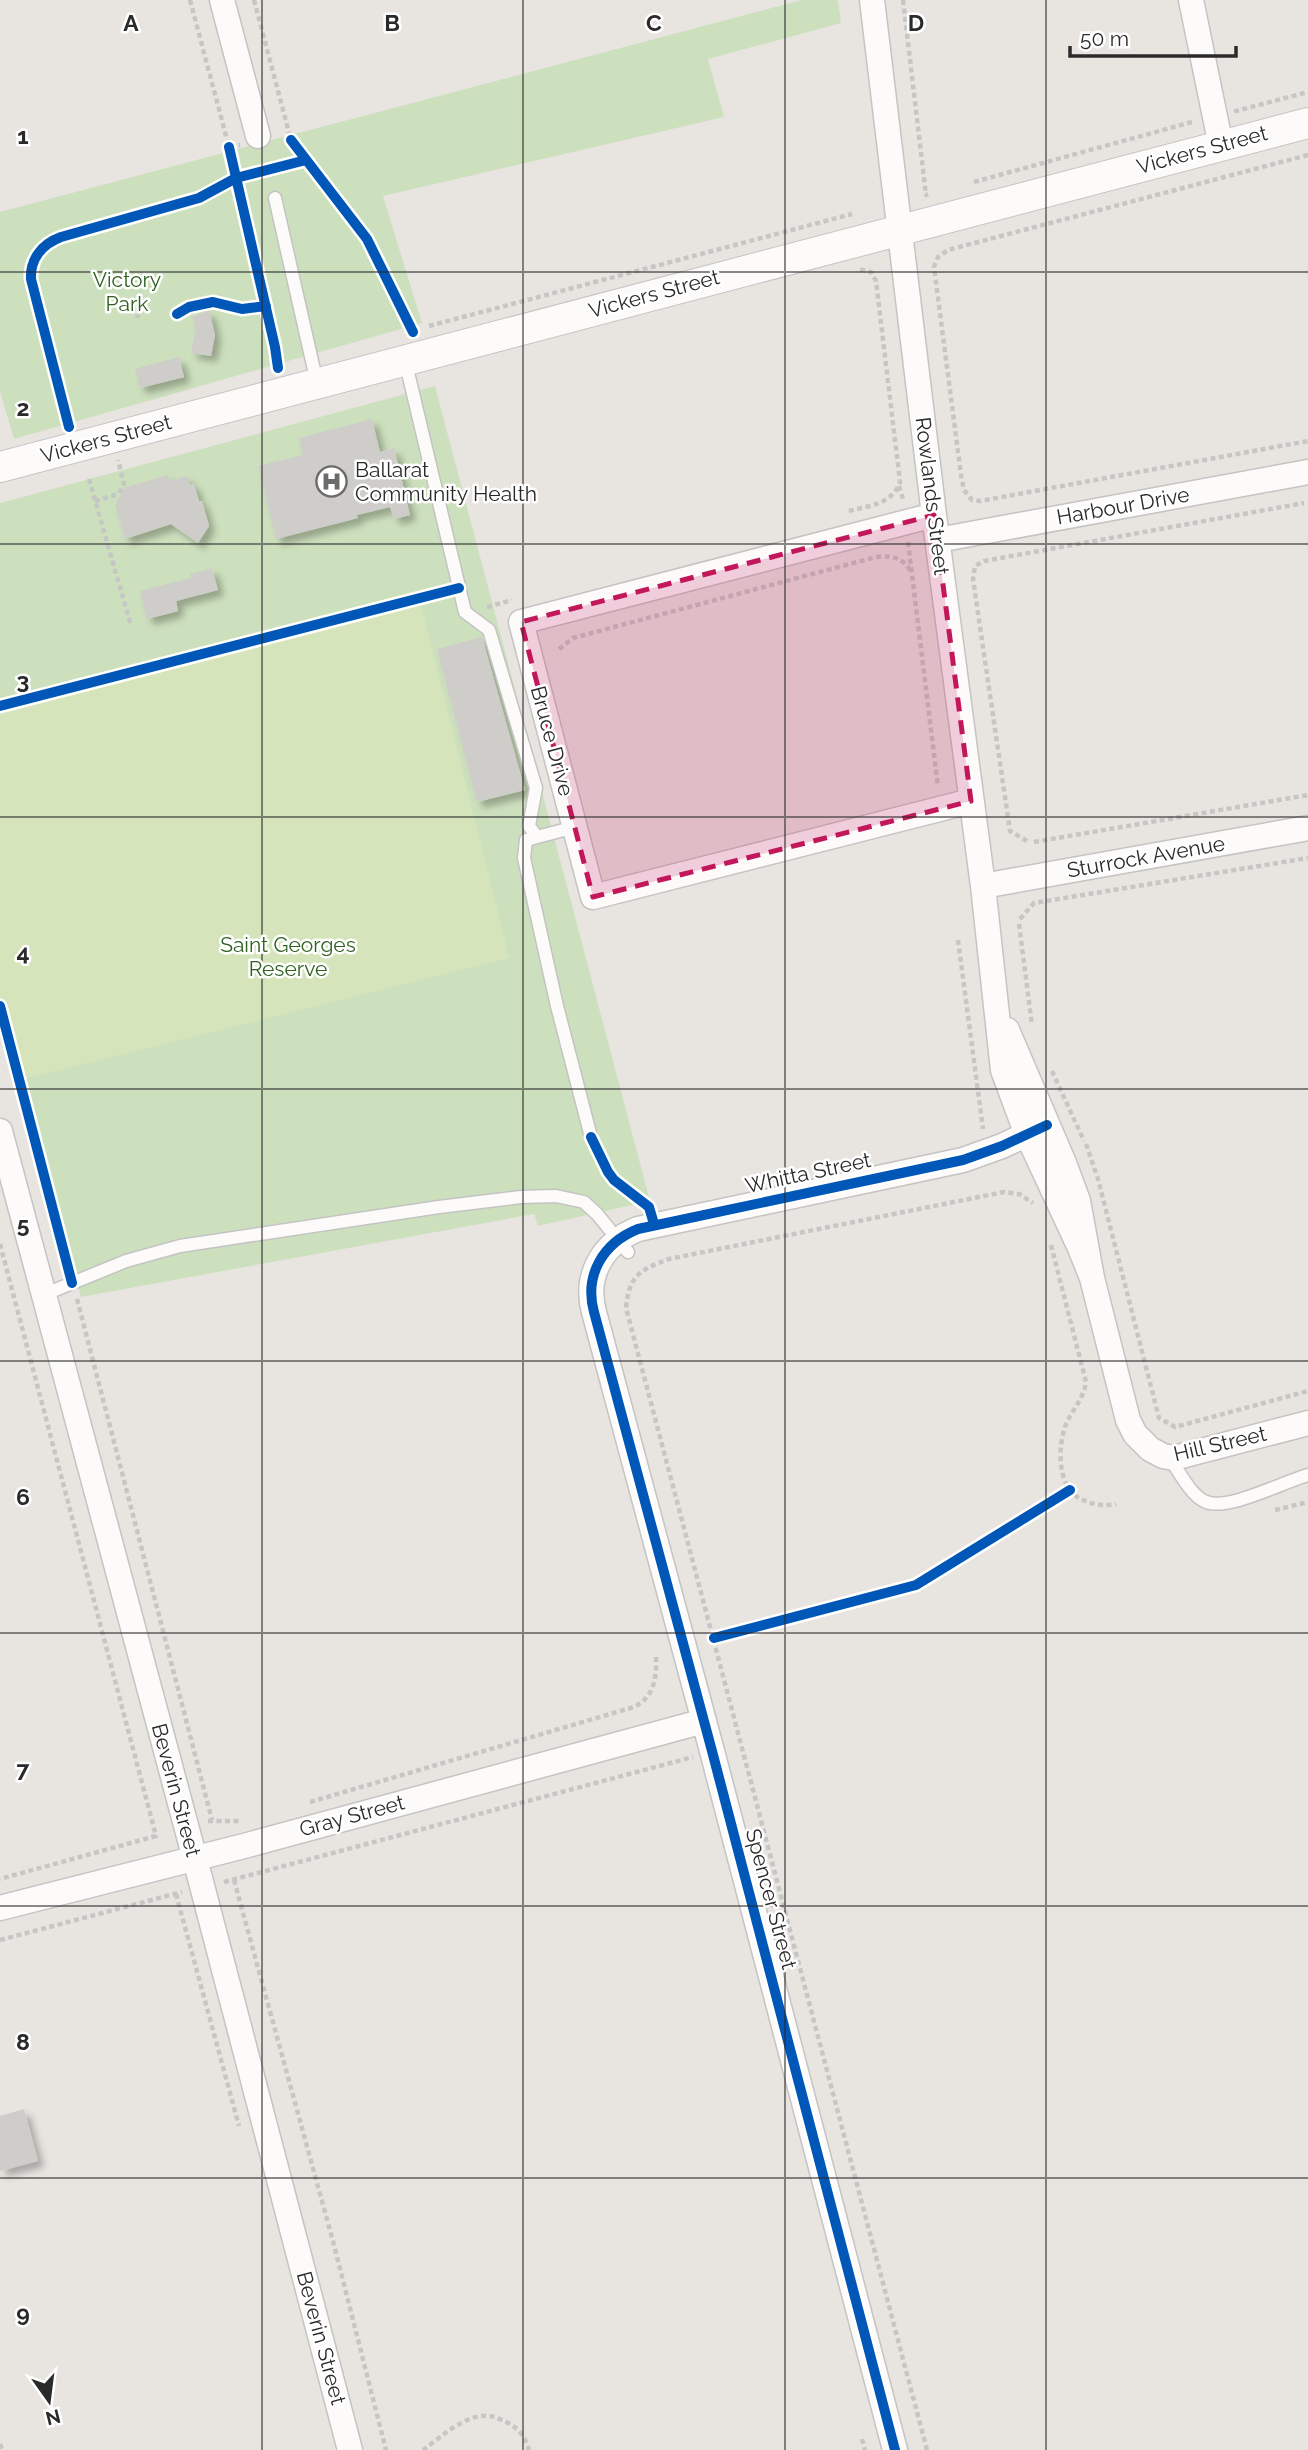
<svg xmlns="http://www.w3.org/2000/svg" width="1308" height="2450" viewBox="0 0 1308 2450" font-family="Raleway,sans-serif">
  <defs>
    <filter id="shadow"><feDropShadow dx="6" dy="6" stdDeviation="3.5" flood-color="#0004"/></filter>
  </defs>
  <rect width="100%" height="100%" fill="#e8e5e1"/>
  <!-- green -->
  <path fill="#cde0bd" d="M 802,0 L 838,0 L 841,23 L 708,59 L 724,117 L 383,196 L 422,323 L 14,439 L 0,392 L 0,212 Z
    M 435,386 L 650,1201 L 538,1226 L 534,1214 L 81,1297 L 0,996 L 0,503 Z"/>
  <!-- pitch -->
  <path fill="#d6e4bb" d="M 420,602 L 509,958 L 19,1080 L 0,1004 L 0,707 Z"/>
  <!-- building -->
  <path fill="#cfcdca" filter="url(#shadow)" d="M 209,310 L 215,335 L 211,356 L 191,353 L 196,329 L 192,317 Z
    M 179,357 L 184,377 L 140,388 L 135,369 Z
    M 372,419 L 380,452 L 394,448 L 410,515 L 394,519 L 390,507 L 357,515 L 358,518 L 276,539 L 258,466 L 303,455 L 299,438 Z
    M 168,475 L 169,481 L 187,476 L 190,485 L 194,484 L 199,501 L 202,501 L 209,526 L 198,543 L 171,524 L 125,539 L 115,505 L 124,488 Z
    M 212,568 L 218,590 L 176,601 L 178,611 L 147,619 L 140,591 L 191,578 L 190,574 Z
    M 482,637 L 525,790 L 477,802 L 437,649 Z
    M 24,2109 L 38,2161 L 0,2171 L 0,2116 Z"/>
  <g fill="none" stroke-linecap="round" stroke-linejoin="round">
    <defs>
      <path id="service" d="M 275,198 L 317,383
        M 405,360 L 465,612 L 489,630 L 536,788 L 529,826 L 537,837
        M 575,827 L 526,840 L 524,858 L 557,1006 L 591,1137
        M 43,1295 L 126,1261 L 180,1246 L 439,1207 L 521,1197 L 556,1196 L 584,1202 L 597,1214 L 628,1252
        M 1170,1459 C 1179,1471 1190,1494 1204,1501 C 1225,1513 1285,1481 1308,1475"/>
      <path id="minor" d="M 222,0 L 258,136
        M 872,0 L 934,515 L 983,886 L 1003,1070 L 1026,1132 L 1080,1248 L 1092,1278
        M 1191,0 L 1221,146
        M 934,515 L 521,622 L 593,897 L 971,801
        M 938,540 L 1308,472
        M 983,886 L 1308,828
        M 1007,1030 L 1064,1163 L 1078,1201 L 1092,1278 L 1128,1420 L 1135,1434 L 1150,1449 L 1163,1456 L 1174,1458 L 1308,1423
        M 0,1131 L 195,1859 L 350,2450
        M 0,1908 L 244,1846 L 704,1721
        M 895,2450 L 712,1751 L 594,1312 C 584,1275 603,1243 638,1229 L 963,1160 L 1002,1146 L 1047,1125"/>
      <path id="tertiary" d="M 0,467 L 1308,123"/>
    </defs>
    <!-- service casing -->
    <use href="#service" stroke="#c4c4c3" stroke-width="15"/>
    <!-- minor casing -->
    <use href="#minor" stroke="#c4c4c3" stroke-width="27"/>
    <!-- tertiary casing -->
    <use href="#tertiary" stroke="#c4c4c3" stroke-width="32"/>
    <!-- path -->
    <path stroke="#c6c6c5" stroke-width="4.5" stroke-dasharray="5 3.5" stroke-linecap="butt" d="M 190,0 L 229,147 L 240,145
      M 254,0 L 291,140
      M 903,0 L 926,195 L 928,194
      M 1236,109 L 1236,111 L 1308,92
      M 1308,155 L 948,250 L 938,257 L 934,267 L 961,475 L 964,490 L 972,500 L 980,501 L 1308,441
      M 974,182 L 1192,122 L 1191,119
      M 133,298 L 138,318
      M 429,326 L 852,214
      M 89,479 L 131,626
      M 899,486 L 904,502
      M 95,501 L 118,494 L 124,485 L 118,460
      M 849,511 C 868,506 893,504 900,482 L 876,281 L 871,272 L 858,269
      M 908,542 L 938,787
      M 487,607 L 512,600
      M 559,649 L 573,638 L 876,557 C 892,555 904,558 911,572
      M 1027,841 L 1010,831 L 973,579 L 975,566 L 984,561 L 1304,503
      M 1034,842 L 1308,795
      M 1020,919 L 1034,903 L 1308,858
      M 1019,924 L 1032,1025
      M 958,940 L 983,1129
      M 1052,1071 L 1084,1141
      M 1086,1144 L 1098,1179 L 1159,1418 L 1175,1427 L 1308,1391
      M 0,1244 L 156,1836 L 0,1879
      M 1051,1245 L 1086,1382 C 1084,1399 1071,1411 1065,1427 C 1058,1447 1057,1486 1079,1498 C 1090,1504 1103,1507 1116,1504
      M 77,1299 L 212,1820
      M 1275,1510 L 1308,1502
      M 310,1802 L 634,1707 C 654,1697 657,1678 656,1656
      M 208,1821 L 241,1821
      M 234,1880 L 334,2245 L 386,2450
      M 224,1882 L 693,1757
      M 176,1894 L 239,2126
      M 0,1940 L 182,1892
      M 862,2439 L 865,2450
      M 0,2444 L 2,2450
      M 423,2450 C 441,2437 466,2413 490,2416 C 495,2416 501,2420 506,2422 C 519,2428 525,2437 529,2450
      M 927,2450 L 626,1308 C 629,1276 639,1270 669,1259 L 1004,1192 L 1019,1194 L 1033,1203"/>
    <!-- service -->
    <use href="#service" stroke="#fcfbfa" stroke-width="12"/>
    <!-- minor -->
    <use href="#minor" stroke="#fcfbfa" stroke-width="24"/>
    <!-- tertiary -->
    <use href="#tertiary" stroke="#fcfbfa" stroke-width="30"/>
    <defs>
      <path id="cycleway" d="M 291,140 L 367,239 L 413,332
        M 229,147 L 275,347 L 278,368
        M 177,314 L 189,307 L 213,302 L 242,309 L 266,306
        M 69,427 L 31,279 C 30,259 42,244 61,237 L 199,198 L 236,178 L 306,160
        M 0,706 L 459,588
        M 0,1006 L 72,1283
        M 591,1137 L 608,1172 L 614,1180 L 649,1207 L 654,1224
        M 714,1638 L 916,1585 L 1070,1490
        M 895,2450 L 712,1751 L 594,1312 C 584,1275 603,1243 638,1229 L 963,1160 L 1002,1146 L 1047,1125"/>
    </defs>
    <!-- cycleway casing -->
    <use href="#cycleway" stroke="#fff" stroke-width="15"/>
    <!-- cycleway -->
    <use href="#cycleway" stroke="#0057b8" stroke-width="10"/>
  </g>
  <!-- marked area -->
  <path fill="#c2185b" fill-opacity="0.2" stroke="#c2185b" stroke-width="5" stroke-dasharray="14 9" stroke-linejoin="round" d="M 934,515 L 971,801 L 593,897 L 521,622 Z"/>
  <!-- grid -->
  <path fill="none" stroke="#2a2a2a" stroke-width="2" stroke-opacity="0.55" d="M 262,0 L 262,2450M 523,0 L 523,2450M 785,0 L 785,2450M 1046,0 L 1046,2450M 0,272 L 1308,272M 0,544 L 1308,544M 0,817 L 1308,817M 0,1089 L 1308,1089M 0,1361 L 1308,1361M 0,1633 L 1308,1633M 0,1906 L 1308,1906M 0,2178 L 1308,2178"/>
  <!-- icons -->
  <defs>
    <symbol id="hospital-ring" viewBox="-11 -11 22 22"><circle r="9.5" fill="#fff" stroke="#6c6b6a" stroke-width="1.5"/><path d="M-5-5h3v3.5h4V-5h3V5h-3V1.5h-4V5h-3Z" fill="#6c6b6a"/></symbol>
  </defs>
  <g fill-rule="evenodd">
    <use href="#hospital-ring" x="314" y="464" width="35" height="35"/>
  </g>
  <g text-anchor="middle" stroke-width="5" stroke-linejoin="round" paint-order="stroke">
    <!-- street labels -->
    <g font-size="21" fill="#2a2a2a" stroke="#fff">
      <text transform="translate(1202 150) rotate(-15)" y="7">Vickers Street</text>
      <text transform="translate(654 294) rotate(-15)" y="7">Vickers Street</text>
      <text transform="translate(106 439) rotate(-15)" y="7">Vickers Street</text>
      <text transform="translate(932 496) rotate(83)" y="7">Rowlands Street</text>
      <text transform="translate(1123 506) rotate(-10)" y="7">Harbour Drive</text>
      <text transform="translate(552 741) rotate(75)" y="7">Bruce Drive</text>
      <text transform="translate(1146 857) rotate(-10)" y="7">Sturrock Avenue</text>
      <text transform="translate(808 1173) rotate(-12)" y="7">Whitta Street</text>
      <text transform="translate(1220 1444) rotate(-13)" y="7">Hill Street</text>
      <text transform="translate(176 1790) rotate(75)" y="7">Beverin Street</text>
      <text transform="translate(352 1816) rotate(-15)" y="7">Gray Street</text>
      <text transform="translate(771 1899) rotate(75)" y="7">Spencer Street</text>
      <text transform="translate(321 2338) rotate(75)" y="7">Beverin Street</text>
    </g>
    <!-- park labels -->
    <g font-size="21" fill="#316121" stroke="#fff">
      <text x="127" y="287">Victory<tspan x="127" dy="24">Park</tspan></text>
      <text x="288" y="952">Saint Georges<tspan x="288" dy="24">Reserve</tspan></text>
    </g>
    <!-- poi labels -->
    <g font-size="21" fill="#2a2a2a" stroke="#fff" text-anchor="start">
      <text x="355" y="477">Ballarat<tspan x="355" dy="24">Community Health</tspan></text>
    </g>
  </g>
  <g font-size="23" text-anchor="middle" font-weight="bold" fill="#2a2a2a" stroke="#fff" stroke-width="5" stroke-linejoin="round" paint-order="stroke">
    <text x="131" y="31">A</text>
    <text x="392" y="31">B</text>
    <text x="654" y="31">C</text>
    <text x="916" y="31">D</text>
    <text x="23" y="144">1</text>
    <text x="23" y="416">2</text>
    <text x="23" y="689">3</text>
    <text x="23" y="961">4</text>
    <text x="23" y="1233">5</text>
    <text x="23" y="1505">6</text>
    <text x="23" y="1777">7</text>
    <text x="23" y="2050">8</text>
    <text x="23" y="2322">9</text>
  </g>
  <!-- north arrow -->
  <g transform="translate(49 2401) rotate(166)" stroke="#ffffff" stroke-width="5" paint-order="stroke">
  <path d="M0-5L12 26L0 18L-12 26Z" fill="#2a2a2a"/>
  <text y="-10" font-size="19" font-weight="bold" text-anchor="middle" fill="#2a2a2a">N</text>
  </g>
  <!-- scale -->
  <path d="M1070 46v10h166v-10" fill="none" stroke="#2a2a2a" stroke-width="3.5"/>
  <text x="1080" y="46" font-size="21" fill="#2a2a2a" stroke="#ffffff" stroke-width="5" paint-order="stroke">50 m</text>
</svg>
